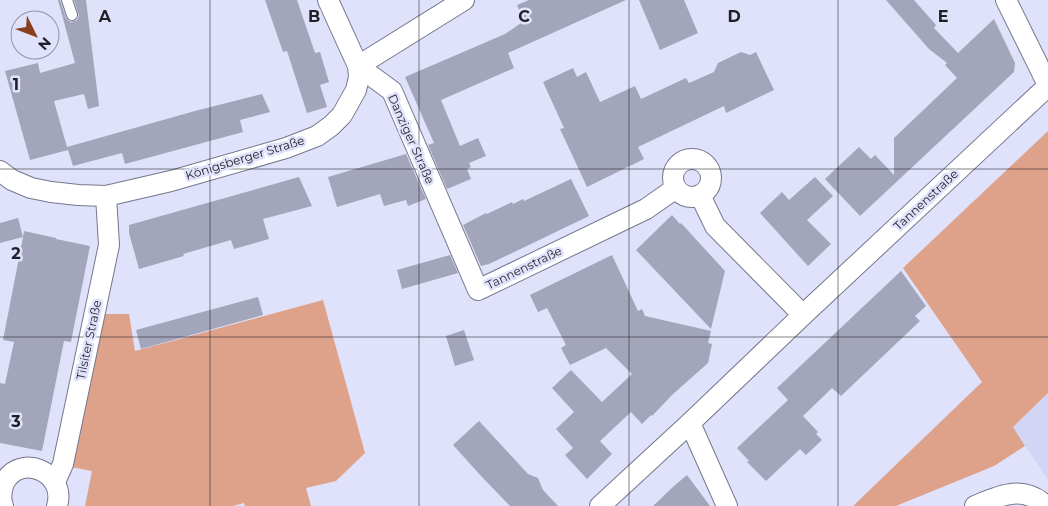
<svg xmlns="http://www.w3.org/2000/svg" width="1048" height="506" viewBox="0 0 1048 506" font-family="Montserrat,sans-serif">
  <rect width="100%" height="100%" fill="#dfe2fa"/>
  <!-- built -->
  <path fill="#d2d5f4" d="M 1048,393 L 1048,480 L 1013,427 Z"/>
  <!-- green -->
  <path fill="#dea28a" d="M 1048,131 L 1048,393 L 1013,427 L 1025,446 L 994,466 L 896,506 L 853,506 L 982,382 L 903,268 Z
    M 323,300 L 365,453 L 336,481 L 306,488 L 311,506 L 245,506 L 244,503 L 233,506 L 85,506 L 92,471 L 71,467 L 101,314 L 129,314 L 135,351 Z"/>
  <!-- building -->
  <path fill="#a3a5bb" d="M 58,0 L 60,0 L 66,18 L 68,20 L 71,22 L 77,20 L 79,16 L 74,0 L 86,0 L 99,106 L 88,109 L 84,94 L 54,101 L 67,147 L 195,111 L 262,94 L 270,112 L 240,120 L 243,132 L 125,164 L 122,153 L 73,166 L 68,150 L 30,160 L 5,71 L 38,63 L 40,73 L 75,63 Z
    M 265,0 L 297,0 L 315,53 L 320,52 L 329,82 L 320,85 L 327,107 L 307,113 L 287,51 L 283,52 Z
    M 529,0 L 626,0 L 508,53 L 514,68 L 441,100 L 460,146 L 478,138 L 486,156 L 469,163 L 471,167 L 467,169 L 471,179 L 447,189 L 428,145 L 434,143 L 405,77 L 505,34 L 524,21 L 517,5 Z
    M 639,0 L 684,0 L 698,33 L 660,50 Z
    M 886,0 L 914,0 L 936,25 L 934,28 L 958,53 L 994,19 L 1015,63 L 1014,72 L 860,216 L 825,179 L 859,147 L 871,159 L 875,155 L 894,175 L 894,138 L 957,78 L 945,65 L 947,63 L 929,49 Z
    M 741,52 L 750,55 L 756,52 L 774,90 L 726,113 L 724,106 L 638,147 L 644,159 L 587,187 L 560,129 L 564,128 L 543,82 L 573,68 L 577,77 L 586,72 L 600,102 L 635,86 L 641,99 L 686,78 L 689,83 L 714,72 L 718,63 Z
    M 406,154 L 426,199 L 408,206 L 406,200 L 384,206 L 380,194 L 337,207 L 328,177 Z
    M 299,177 L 312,206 L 263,219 L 269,239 L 234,249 L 231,240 L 183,254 L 184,256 L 139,269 L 129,233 L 129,225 Z
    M 815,177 L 833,196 L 807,220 L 831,244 L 808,266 L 760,213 L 782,192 L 789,200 Z
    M 571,179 L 589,216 L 489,264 L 481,266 L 463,225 L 486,213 L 487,214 L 512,202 L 513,204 L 523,199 L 524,201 Z
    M 672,215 L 680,224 L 681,223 L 725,271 L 711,329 L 636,250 Z
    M 18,218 L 23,237 L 24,231 L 56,238 L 56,239 L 90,246 L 71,342 L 64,341 L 42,451 L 0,443 L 0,383 L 5,384 L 14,342 L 3,340 L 23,237 L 0,243 L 0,223 Z
    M 450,255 L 458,273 L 402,289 L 397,270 Z
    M 612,255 L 638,311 L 642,309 L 645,316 L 711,331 L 708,343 L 712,344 L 708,363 L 672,395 L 652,416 L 651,415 L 642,424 L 631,412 L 600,441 L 612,454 L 587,479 L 565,455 L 573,448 L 556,429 L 574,412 L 552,388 L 571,370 L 602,402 L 632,374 L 606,348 L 570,365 L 561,348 L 566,345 L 547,308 L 538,312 L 530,295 Z
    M 901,271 L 926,306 L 915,316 L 920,321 L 841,396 L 832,388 L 803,416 L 818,432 L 816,434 L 822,440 L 806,455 L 800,449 L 766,481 L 747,462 L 749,461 L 737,448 L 788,400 L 777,388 Z
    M 258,297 L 263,315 L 141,349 L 136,330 Z
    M 464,330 L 474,360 L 455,366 L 446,336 Z
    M 479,421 L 528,474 L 538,478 L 543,490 L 558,506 L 510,506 L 482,477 L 453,445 Z
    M 687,475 L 710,506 L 653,506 L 674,486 Z"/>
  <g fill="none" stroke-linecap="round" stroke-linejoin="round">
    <defs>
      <path id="lane" d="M 67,0 L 72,15"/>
      <path id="street" d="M 328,0 L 358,66 L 392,91 L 478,290 L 646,209 L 676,188
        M 1006,0 L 1048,85
        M 358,66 L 464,0
        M673 178a19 19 0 1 1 38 0a19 19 0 1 1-38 0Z
        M 0,171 L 12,180 L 31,188 L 51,192 L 78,195 L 106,196 L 171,181 L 286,148 L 317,136 L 331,126 L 342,115 L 356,90 L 359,77 L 358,66
        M 700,195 L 715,226 L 803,315
        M 690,423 L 727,506
        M 55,482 L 63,464 L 109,245 L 106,196
        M 3,506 C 0,498 1,491 4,483 C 20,452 67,472 57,506
        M 600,506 L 690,423 L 803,315 L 1048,86
        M 975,506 C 999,496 1023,484 1046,506"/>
    </defs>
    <!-- lane casing -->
    <use href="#lane" stroke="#75778c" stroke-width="12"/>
    <!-- street casing -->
    <use href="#street" stroke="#75778c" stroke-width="22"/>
    <!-- lane -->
    <use href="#lane" stroke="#fff" stroke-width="10"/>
    <!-- street -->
    <use href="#street" stroke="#fff" stroke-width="20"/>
  </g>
  <!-- grid -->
  <path fill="none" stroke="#1e1f27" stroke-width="1" stroke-opacity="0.55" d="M 210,0 L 210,506M 419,0 L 419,506M 629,0 L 629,506M 838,0 L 838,506M 0,169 L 1048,169M 0,337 L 1048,337"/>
  <g text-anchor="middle" stroke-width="5" stroke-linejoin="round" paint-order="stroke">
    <!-- street labels -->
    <g font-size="12" fill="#1e1f27" stroke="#dfe2fa">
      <text transform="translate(411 139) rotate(66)" y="4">Danziger Straße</text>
      <text transform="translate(245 158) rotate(-17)" y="4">Königsberger Straße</text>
      <text transform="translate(926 200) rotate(-43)" y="4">Tannenstraße</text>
      <text transform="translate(524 268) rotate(-26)" y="4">Tannenstraße</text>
      <text transform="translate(89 340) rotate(-78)" y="4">Tilsiter Straße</text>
    </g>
  </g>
  <g font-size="16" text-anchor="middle" font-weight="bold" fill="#1e1f27" stroke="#dfe2fa" stroke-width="5" stroke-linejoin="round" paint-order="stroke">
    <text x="105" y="22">A</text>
    <text x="314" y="22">B</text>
    <text x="524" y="22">C</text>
    <text x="734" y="22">D</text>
    <text x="943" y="22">E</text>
    <text x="16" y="90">1</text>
    <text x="16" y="259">2</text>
    <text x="16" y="427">3</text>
  </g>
  <!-- north arrow -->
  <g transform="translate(35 35) rotate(132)"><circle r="24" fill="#dfe2fa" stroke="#9294a6"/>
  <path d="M0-4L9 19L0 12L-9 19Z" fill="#873f20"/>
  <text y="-8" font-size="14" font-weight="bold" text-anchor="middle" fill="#1e1f27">N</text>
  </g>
</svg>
